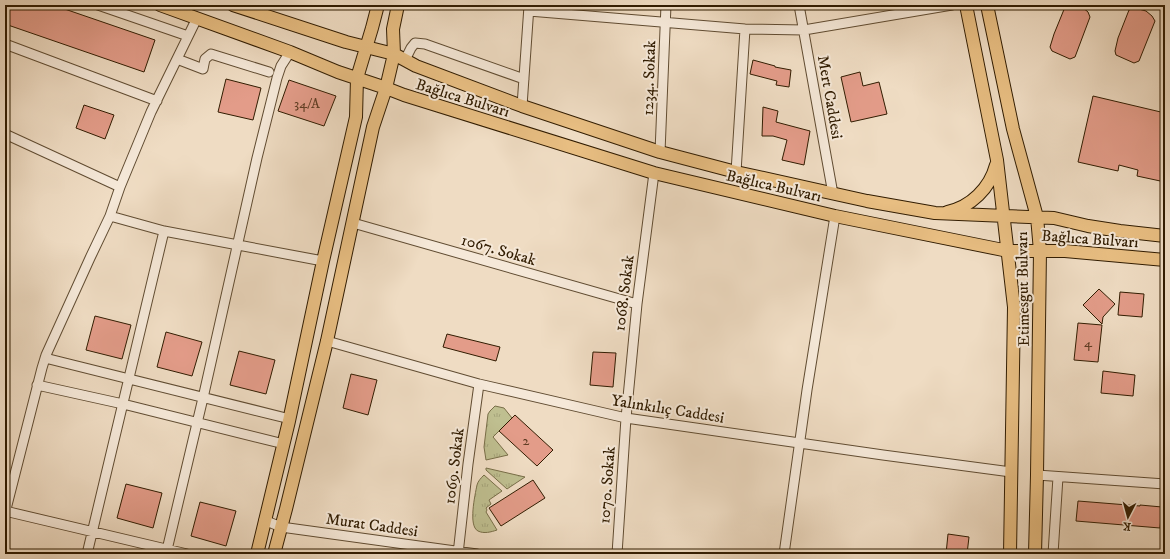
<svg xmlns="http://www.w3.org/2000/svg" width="1170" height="559" viewBox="0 0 1170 559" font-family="'IM FELL DW Pica',serif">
  <defs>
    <pattern id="grass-tufts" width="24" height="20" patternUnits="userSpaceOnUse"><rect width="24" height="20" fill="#bfbf90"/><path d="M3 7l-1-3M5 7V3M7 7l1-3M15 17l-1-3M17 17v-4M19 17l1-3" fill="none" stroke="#a5a47a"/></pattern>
  </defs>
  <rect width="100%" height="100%" fill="#efdcc3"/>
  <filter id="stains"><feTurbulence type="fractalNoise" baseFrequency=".005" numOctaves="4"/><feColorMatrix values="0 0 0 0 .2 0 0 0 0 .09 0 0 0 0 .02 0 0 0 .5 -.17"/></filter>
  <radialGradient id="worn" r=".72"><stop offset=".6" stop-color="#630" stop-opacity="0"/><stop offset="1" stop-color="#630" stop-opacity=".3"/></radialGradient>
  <!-- grass -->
  <path fill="url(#grass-tufts)" stroke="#786e48" d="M 495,406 L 504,408 L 512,418 L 493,437 L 508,455 L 486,460 L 484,447 L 488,414 L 490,411 Z
    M 486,468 L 525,477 L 507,489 L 486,470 Z
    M 484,475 L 502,491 L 489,500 L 491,504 L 486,508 L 487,510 L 486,512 L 497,530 C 491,532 484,534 478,531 C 468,526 475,495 477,485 C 478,481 481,478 484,475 Z"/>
  <!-- building -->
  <path fill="#e39c89" stroke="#311c01" d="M 5,5 L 53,5 L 155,40 L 144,72 L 5,24 Z
    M 1069,5 L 1082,7 L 1088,12 L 1090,17 L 1075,57 L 1070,59 L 1052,51 L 1050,47 L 1054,34 L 1065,7 Z
    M 1135,8 L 1146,11 L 1152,16 L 1155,21 L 1139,61 L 1134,63 L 1116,55 L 1115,51 L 1118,38 L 1129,10 Z
    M 753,60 L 775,66 L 775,67 L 791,70 L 789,87 L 776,85 L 777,81 L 750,74 Z
    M 860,72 L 863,86 L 879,82 L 887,114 L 851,122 L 841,77 Z
    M 226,79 L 261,88 L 253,120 L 218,112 Z
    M 289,80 L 336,96 L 324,126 L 278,111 Z
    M 1093,96 L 1165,113 L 1165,182 L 1137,176 L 1138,170 L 1119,165 L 1118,171 L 1078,162 Z
    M 84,105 L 114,115 L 105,139 L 76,128 Z
    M 763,107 L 778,111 L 776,122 L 810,131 L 804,165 L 782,160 L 787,140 L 773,136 L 762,136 Z
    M 1099,289 L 1115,304 L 1103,317 L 1102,324 L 1083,305 Z
    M 1120,292 L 1144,294 L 1142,317 L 1118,315 Z
    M 95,316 L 131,325 L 122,359 L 86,350 Z
    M 1078,323 L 1102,325 L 1098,362 L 1074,360 Z
    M 166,332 L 202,342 L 192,376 L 157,367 Z
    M 447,334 L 500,347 L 496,361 L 443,347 Z
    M 239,351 L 275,360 L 266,394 L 230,385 Z
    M 593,352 L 616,353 L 613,387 L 590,385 Z
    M 1103,371 L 1135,375 L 1133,396 L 1101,393 Z
    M 351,374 L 377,380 L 368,415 L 343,408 Z
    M 515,415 L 553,450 L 537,466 L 499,431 Z
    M 533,480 L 545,498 L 501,526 L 489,508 Z
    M 126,484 L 162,493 L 153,528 L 117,518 Z
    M 1078,501 L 1140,506 L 1140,505 L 1162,507 L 1160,528 L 1076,521 Z
    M 200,502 L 236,511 L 226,546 L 191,536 Z
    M 948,534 L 969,537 L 967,554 L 946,554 Z"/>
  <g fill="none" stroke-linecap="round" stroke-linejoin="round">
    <defs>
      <path id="minor" d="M 98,5 L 188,36
        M 799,5 L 833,194
        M 529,11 L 745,29 L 804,30 L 952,5
        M 5,44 L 157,101
        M 177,59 L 203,69 L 205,59 L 211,54 L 269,72
        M 405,60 L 411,48 L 415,43 L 425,44 L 524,79
        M 522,106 L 529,6
        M 5,134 L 120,187
        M 660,152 L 666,5
        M 736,172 L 745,29
        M 110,216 L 164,231 L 323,261
        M 353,223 L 637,304
        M 327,341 L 479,384 L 626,418 L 883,455 L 1011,472
        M 45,358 L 290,419
        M 37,385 L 123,404 L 284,444
        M 1037,475 L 1165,484
        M 5,511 L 187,554
        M 5,513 L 42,368 L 46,355 L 90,258 L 110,216 L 120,187 L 151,112 L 197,18
        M 264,520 L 281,527 L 477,554
        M 87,554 L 164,231
        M 166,554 L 203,398 L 257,158 L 277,78 L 281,66 L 290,52
        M 458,554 L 468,464 L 479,384
        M 617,554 L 626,418 L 637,304 L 654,173
        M 784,554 L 807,390 L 835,216
        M 1053,554 L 1058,477"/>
      <path id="major" d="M 160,5 L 290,52 L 338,72 L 386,88 L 404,95 L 654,173 L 835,216 L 1008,251 L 1065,251 L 1165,260
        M 233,5 L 346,42 L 394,54 L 416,66 L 522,106 L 660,152 L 736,172 L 867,201 L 935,213 L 1054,218 L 1088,226 L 1120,231 L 1165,236
        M 966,5 L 997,160 L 1014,307 L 1010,554
        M 987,5 L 1013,129 L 1037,217 L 1040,251 L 1037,475 L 1035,554
        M 947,212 C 971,207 990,188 996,165
        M 257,554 L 289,421 L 323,261 L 356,117 L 357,78 L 372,28 L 378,5
        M 274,554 L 286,509 L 327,341 L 373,127 L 386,88 L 394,54 L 393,29 L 398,5"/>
    </defs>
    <!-- minor casing -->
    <use href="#minor" stroke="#604c32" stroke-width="11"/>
    <!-- major casing -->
    <use href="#major" stroke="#311c01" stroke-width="14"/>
    <!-- minor -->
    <use href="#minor" stroke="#f5e8d8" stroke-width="9"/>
    <!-- major -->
    <use href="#major" stroke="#e8be82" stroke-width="12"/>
  </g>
  <g text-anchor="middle" stroke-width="4" stroke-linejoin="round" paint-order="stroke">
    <!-- number labels -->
    <g font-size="14" fill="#5e3c23">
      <text x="307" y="108">34/A</text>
      <text x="1088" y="347">4</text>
      <text x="526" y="445">2</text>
    </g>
    <!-- street labels -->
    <g font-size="16" fill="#311c01" stroke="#f5e8d8">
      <text transform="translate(648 78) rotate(-88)" y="6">1234. Sokak</text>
      <text transform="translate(463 97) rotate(17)" y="6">Bağlıca Bulvarı</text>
      <text transform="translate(831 97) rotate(80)" y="6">Mert Caddesi</text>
      <text transform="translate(774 185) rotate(13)" y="6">Bağlıca Bulvarı</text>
      <text transform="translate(1090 238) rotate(4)" y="6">Bağlıca Bulvarı</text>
      <text transform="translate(499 249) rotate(16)" y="6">1067. Sokak</text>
      <text transform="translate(1022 289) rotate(-91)" y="6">Etimesgut Bulvarı</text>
      <text transform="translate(623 293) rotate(-83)" y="6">1068. Sokak</text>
      <text transform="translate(668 408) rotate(9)" y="6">Yalınkılıç Caddesi</text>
      <text transform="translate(453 466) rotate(-83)" y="6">1069. Sokak</text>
      <text transform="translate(606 485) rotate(-86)" y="6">1070. Sokak</text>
      <text transform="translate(372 524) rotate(8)" y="6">Murat Caddesi</text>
    </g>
  </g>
  <!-- margin -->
  <rect width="1170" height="559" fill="none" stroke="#efdcc3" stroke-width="20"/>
  <rect x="6" y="6" width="1158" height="547" fill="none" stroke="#311c01" stroke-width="2"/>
  <rect x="10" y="10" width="1150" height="539" fill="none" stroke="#311c01"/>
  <!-- north arrow -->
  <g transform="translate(1128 517) rotate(186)" stroke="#f5e8d8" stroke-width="3" paint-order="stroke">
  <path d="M0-3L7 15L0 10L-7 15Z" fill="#311c01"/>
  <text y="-6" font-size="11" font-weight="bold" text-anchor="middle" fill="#311c01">K</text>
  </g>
  <rect width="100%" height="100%" filter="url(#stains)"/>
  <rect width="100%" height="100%" fill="url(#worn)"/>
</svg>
